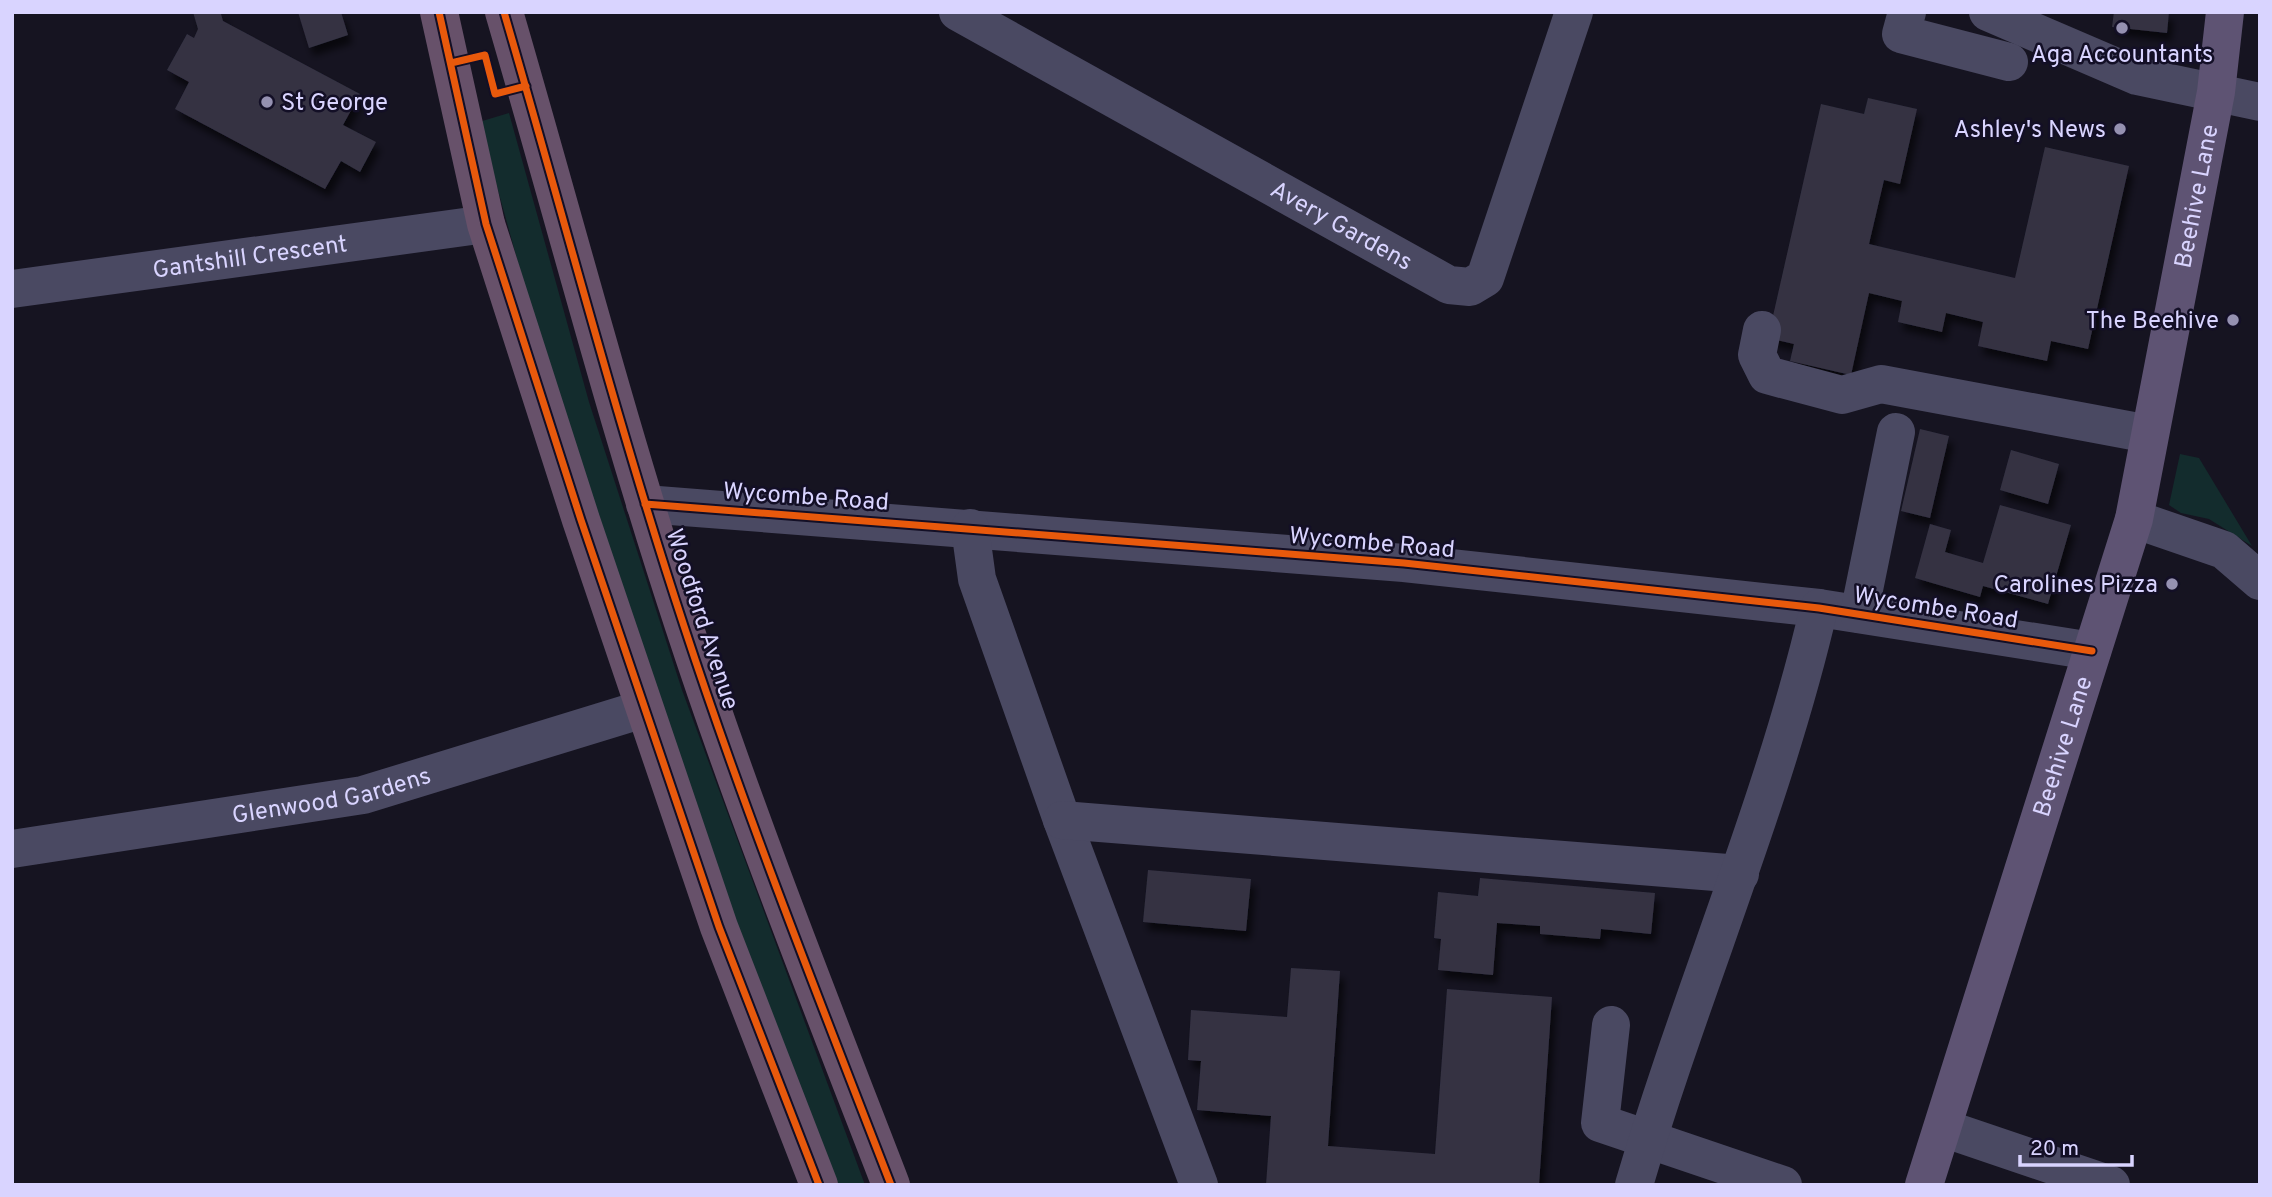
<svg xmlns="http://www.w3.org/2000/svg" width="2272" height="1197" viewBox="0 0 2272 1197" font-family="Overpass,sans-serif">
  <defs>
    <filter id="shadow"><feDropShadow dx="4.5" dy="8" stdDeviation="3.5" flood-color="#0009"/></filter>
  </defs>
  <rect width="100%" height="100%" fill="#161421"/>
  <!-- green -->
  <path fill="#132c2d" d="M 509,113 L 589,402 L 682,690 L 865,1185 L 833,1185 L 708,858 L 579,482 L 479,122 Z
    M 2180,454 L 2199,458 L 2252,546 L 2209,519 L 2181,513 L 2169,505 Z"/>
  <!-- building -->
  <path fill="#343243" filter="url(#shadow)" d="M 193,12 L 226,12 L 221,14 L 223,21 L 360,94 L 343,125 L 376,142 L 360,172 L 341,161 L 325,189 L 175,109 L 189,82 L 167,70 L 187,34 L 194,38 L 198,29 Z
    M 298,12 L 341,12 L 348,35 L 309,48 Z
    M 2114,12 L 2169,12 L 2167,33 L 2112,27 Z
    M 1868,98 L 1917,109 L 1900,184 L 1884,180 L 1869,244 L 2015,278 L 2045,147 L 2129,166 L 2088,349 L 2051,341 L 2047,361 L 1978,346 L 1983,322 L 1946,313 L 1942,332 L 1898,322 L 1902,301 L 1869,293 L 1851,375 L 1790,361 L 1794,344 L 1768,338 L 1821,104 L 1864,114 Z
    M 1920,429 L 1949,436 L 1930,518 L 1901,511 Z
    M 2011,450 L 2059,464 L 2048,504 L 2000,490 Z
    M 2000,505 L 2071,525 L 2048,604 L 1983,586 L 1980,597 L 1915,578 L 1930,524 L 1951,530 L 1945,552 L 1983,563 Z
    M 1148,870 L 1251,879 L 1246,931 L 1143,922 Z
    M 1480,878 L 1655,893 L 1651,934 L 1601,929 L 1600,939 L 1540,934 L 1540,926 L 1497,923 L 1493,975 L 1438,970 L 1441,939 L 1434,938 L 1438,892 L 1478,896 Z
    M 1291,968 L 1340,971 L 1328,1146 L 1435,1154 L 1447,989 L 1552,997 L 1539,1185 L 1266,1185 L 1271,1116 L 1197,1110 L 1201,1061 L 1188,1060 L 1191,1010 L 1287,1017 Z"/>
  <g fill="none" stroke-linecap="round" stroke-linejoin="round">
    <!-- minor -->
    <g stroke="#4a4962" stroke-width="38">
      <path id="s1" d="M 958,12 L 1449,285 L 1470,287 L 1485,278 L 1574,12"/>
      <path d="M 1907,12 L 1901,34 L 2009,62"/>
      <path d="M 1988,12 L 2137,76 L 2260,102"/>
      <path id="s2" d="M 12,289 L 486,224"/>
      <path d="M 1762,330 L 1757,355 L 1767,375 L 1842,395 L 1881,384 L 2149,434"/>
      <path d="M 645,504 L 1404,563 L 1819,608 L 2092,651"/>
      <path d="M 2134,519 L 2224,550 L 2260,581"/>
      <path d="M 970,528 L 977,579 L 1062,820 L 1199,1185"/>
      <path d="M 1859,614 L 1896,432"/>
      <path d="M 1062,820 L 1740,874"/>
      <path id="s3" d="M 12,849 L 363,795 L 643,709"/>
      <path d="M 1611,1025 L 1600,1123 L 1783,1185"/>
      <path d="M 1943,1128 L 2111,1185"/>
      <path d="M 1634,1185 C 1691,991 1773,805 1819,608"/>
    </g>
    <!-- major -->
    <path stroke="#5e5373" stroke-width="38" id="s4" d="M 1924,1185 L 2134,519 L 2216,92 L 2225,12"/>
    <!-- highway -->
    <path stroke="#67516a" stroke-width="38" d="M 439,12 L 486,224 L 581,520 L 719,927 L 819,1185
      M 504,12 C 564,217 617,423 684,626 C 746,815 819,999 891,1185"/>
    <defs>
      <path id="cycleway" d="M 439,12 L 486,224 L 581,520 L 719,927 L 819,1185
        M 504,12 C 564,217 617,423 684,626 C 746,815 819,999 891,1185
        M 451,63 L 485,55 L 495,94 L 526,86
        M 645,504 L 1404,563 L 1819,608 L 2092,651"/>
    </defs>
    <!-- cycleway casing -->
    <use href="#cycleway" stroke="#130f26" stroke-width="11"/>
    <!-- cycleway -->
    <use href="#cycleway" stroke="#e8590c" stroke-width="7"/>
  </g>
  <!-- markers -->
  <g fill="#9591b1" stroke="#130f26" stroke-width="2.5">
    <circle cx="2122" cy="28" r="7"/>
    <circle cx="267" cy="102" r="7"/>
    <circle cx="2120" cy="129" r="7"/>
    <circle cx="2233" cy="320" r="7"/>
    <circle cx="2172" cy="584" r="7"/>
  </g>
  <g text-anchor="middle" stroke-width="5" stroke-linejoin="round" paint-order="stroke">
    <!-- poi labels -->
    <g font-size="24" fill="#d9d4ff" stroke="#130f26" text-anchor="end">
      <text x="2122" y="62" text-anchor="middle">Aga Accountants</text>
      <text x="281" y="110" text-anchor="start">St George</text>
      <text x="2106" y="137">Ashley's News</text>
      <text x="2219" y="328">The Beehive</text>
      <text x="2158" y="592">Carolines Pizza</text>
    </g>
    <!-- street labels -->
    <g font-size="24" fill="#d9d4ff" stroke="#130f26">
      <text dy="8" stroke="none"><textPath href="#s4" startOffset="1027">Beehive Lane</textPath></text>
      <text dy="8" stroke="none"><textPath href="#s1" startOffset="439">Avery Gardens</textPath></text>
      <text dy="8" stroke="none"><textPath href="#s2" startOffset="240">Gantshill Crescent</textPath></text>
      <text transform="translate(806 496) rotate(4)" y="8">Wycombe Road</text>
      <text transform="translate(1372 542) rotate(5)" y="8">Wycombe Road</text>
      <text transform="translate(1936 607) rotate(9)" y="8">Wycombe Road</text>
      <text transform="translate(703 619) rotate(72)" y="8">Woodford Avenue</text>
      <text dy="8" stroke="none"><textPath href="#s4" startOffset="460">Beehive Lane</textPath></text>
      <text dy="8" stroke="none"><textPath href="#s3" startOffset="324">Glenwood Gardens</textPath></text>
    </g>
  </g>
  <!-- border -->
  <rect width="2272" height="1197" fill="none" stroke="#d9d4ff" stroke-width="28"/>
  <!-- scale -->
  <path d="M2020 1155v10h112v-10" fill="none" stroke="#d9d4ff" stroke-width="3.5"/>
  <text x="2030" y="1155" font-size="21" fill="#d9d4ff" stroke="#130f26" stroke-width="5" paint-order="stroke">20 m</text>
</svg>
